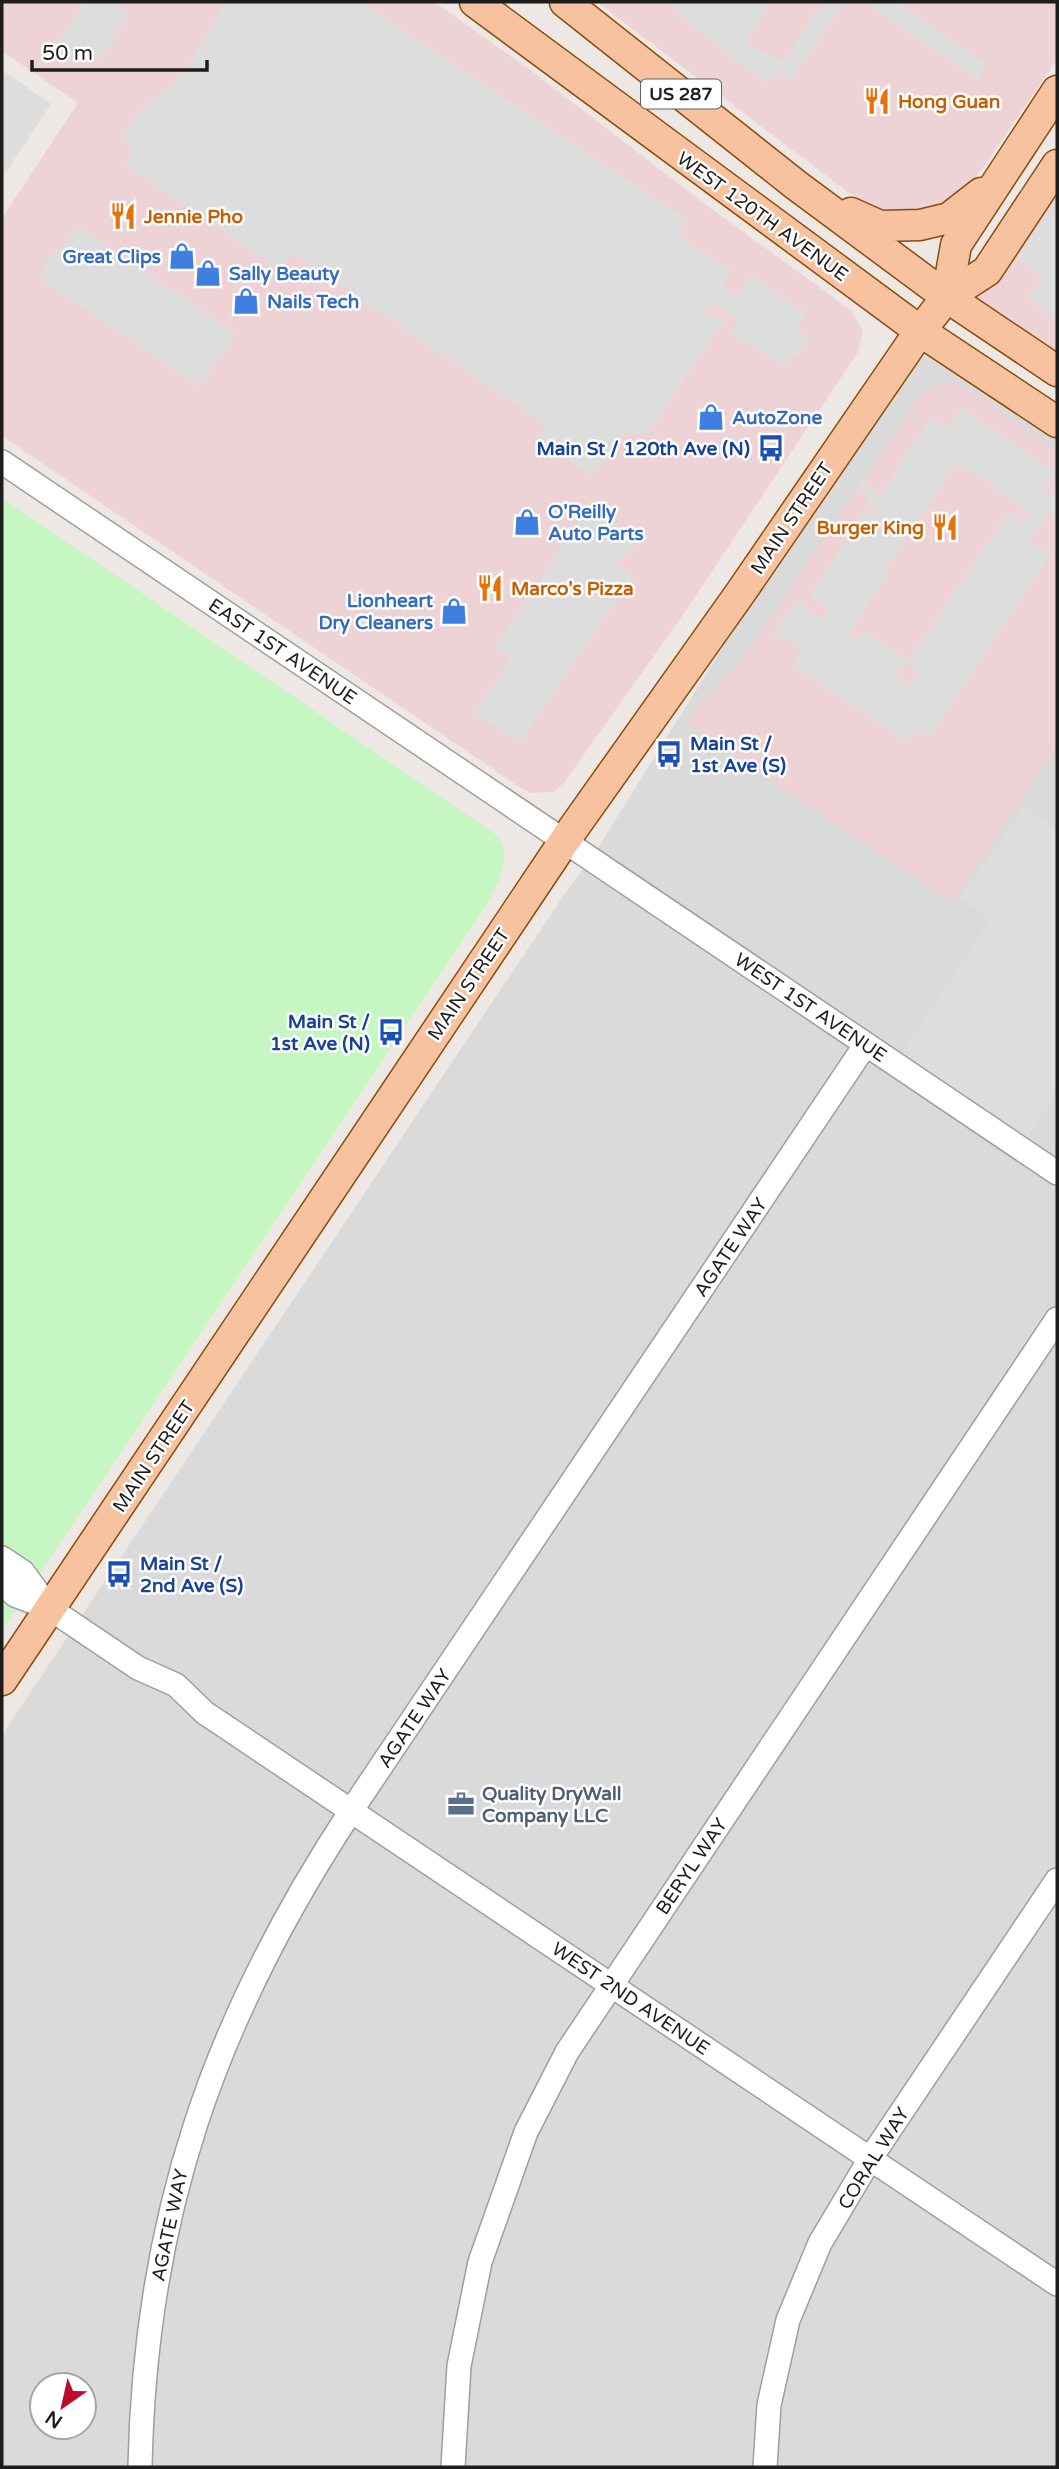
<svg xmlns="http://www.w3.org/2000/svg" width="1059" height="2469" viewBox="0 0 1059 2469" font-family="'Varela Round',sans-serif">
  <rect width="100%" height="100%" fill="#ede8e3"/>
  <!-- residential -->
  <path fill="#dbdada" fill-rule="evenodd" d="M 920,331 L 1057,423 L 1057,2467 L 2,2467 L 2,1735 L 566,892 L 591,859 ZM 42,2385 L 84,2385 L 84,2427 L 42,2427 Z"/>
  <!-- commercial -->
  <path fill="#edd3d6" d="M 2,2 L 434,2 L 529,69 L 709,207 L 852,311 L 863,332 L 858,352 L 683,615 L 563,784 L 554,792 L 531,793 L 518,786 L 2,436 L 2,218 L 78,103 L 2,51 Z
    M 597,2 L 1057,2 L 1057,60 L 982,169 L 960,196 L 949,204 L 889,216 L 853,196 Z
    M 1057,179 L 1057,371 L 968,311 Z
    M 952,383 L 963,386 L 1057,450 L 1057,746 L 953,902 L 685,723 L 751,648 L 919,397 L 929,389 L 941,384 Z"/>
  <!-- park -->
  <path fill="#c6f6c2" d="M 2,498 L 495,834 C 515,855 498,883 487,904 L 2,1630 Z"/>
  <!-- parking -->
  <path fill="#ddd" fill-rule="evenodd" d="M 85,2 L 116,2 L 130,13 L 99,60 L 83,49 L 73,65 L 52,51 Z
    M 226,2 L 360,2 L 688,220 L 678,236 L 731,271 L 722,286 L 737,296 L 751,276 L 806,313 L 796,330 L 809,339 L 796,358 L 791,355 L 783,367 L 731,333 L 739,320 L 713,302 L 704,315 L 723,317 L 722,324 L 648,434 L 626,432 L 604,464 L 600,461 L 590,475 L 538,439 L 547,425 L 291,252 L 279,270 L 123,164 L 133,148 L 120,139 L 139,110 L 179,81 Z
    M 664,2 L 771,2 L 745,43 L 784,62 L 814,14 L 827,2 L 845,2 L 791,81 L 778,71 L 766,85 Z
    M 865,2 L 896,2 L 986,64 L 977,80 Z
    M 2,70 L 51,104 L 2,178 Z
    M 1057,182 L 1057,324 L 1028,296 L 1044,278 L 1017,258 L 1056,200 L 1049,195 Z
    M 76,226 L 236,333 L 200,387 L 51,286 L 43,285 L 40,274 L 56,249 L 60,251 Z
    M 961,408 L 1056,473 L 1040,497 L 1057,493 L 1057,519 L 1049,513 L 1030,542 L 1050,555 L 930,737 L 919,730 L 914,731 L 906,742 L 792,666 L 802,649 L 785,638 L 771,638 L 799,597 L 808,609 L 823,619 L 829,610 L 810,597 L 866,509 L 878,517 L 860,487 L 865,479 L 878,498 L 931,417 L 948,428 ZM 957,462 L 1031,512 L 1024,522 L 1008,511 L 907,663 L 920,672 L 910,687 L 895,677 L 907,659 L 865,631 L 857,642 L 848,635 L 888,574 L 884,570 Z
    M 592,501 L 609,512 L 637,548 L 613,563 L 633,577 L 519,743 L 474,712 L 511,658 L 495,647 Z
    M 1025,806 L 1057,830 L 1057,1092 L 1020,1148 L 895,1064 L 990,920 L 960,897 Z"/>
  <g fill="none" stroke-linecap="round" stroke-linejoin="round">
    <defs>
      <path id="minor" d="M 2,462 L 1057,1173
        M 2,1558 L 23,1572 L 49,1608
        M 2,1583 L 15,1595 L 49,1608 L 138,1668 L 176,1685 L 205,1713 L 1057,2284
        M 140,2467 C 145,2217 214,2019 351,1811 L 866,1044
        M 453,2467 L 459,2366 L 480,2262 L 526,2132 L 567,2052 L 1057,1319
        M 765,2467 L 769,2405 L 788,2320 L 820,2243 L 870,2159 L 1057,1880"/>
      <path id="major" d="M 475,2 L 920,331 L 1057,422
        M 565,2 L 796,185 L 947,297 L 1057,371
        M 851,213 L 880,226 L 920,225 L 949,218 L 981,193
        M 947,297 L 956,245 L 1057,91
        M 2,1680 L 565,840 L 741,592 L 920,331 L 947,297 L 987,271 L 1057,165"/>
    </defs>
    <!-- minor casing -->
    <use href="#minor" stroke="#9e9e9e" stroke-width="26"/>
    <!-- major casing -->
    <use href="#major" stroke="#8c4b09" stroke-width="33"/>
    <!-- minor -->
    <use href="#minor" stroke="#fff" stroke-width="23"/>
    <!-- major -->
    <use href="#major" stroke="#f6c2a0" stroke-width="30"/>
  </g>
  <!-- icons -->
  <defs>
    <symbol id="restaurant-bare" viewBox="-9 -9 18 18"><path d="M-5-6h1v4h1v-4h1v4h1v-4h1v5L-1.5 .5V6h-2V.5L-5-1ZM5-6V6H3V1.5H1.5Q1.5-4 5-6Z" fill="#e8710a" stroke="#fff" stroke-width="2.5" paint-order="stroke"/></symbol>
    <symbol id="shop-bare" viewBox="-9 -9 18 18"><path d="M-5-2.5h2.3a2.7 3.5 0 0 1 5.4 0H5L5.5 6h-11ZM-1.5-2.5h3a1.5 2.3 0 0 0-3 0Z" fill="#3f7fe0" stroke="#fff" stroke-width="2.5" paint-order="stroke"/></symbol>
    <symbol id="bus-bare" viewBox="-9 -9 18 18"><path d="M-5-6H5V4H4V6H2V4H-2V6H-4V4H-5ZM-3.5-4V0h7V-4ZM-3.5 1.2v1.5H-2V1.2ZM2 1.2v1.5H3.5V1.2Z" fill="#1a4fb4" stroke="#fff" stroke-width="2.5" paint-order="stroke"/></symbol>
    <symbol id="office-bare" viewBox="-9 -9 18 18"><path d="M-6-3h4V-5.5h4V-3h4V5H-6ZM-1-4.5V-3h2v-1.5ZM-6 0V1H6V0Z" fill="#5c6f8a" stroke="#fff" stroke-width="2.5" paint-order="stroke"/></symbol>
  </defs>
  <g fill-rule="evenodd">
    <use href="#restaurant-bare" x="858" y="82" width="38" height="38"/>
    <use href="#restaurant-bare" x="104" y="197" width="38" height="38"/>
    <use href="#shop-bare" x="163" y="237" width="38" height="38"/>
    <use href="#shop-bare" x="189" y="254" width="38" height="38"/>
    <use href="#shop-bare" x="227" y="282" width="38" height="38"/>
    <use href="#shop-bare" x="692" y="398" width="38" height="38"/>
    <use href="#bus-bare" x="752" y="429" width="38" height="38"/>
    <use href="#shop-bare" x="508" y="503" width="38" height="38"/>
    <use href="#restaurant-bare" x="926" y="508" width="38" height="38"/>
    <use href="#restaurant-bare" x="471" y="569" width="38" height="38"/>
    <use href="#shop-bare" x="435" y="592" width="38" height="38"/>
    <use href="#bus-bare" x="650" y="735" width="38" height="38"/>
    <use href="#bus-bare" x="372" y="1013" width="38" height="38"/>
    <use href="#bus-bare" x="100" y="1555" width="38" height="38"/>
    <use href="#office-bare" x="442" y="1785" width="38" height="38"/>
  </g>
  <g text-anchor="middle" stroke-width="5" stroke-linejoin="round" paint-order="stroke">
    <!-- shield labels -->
    <rect fill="#fff" stroke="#616161" stroke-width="2" x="641" y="79.5" width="80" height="29" rx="5"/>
    <g font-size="18" font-weight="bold" fill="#1d1d1d">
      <text x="681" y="100">US 287</text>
    </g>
    <!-- food labels -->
    <g font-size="19" font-weight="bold" fill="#c56008" stroke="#fff" text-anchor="start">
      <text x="898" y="108">Hong Guan</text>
      <text x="144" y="223">Jennie Pho</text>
      <text x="924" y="534" text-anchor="end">Burger King</text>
      <text x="511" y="595">Marco's Pizza</text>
    </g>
    <!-- street labels -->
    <g font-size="19" fill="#1d1d1d" stroke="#fff">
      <text transform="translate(763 216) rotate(36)" y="7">WEST 120TH AVENUE</text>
      <text transform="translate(791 518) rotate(-56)" y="7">MAIN STREET</text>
      <text transform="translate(283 651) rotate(34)" y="7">EAST 1ST AVENUE</text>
      <text transform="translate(468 984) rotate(-56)" y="7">MAIN STREET</text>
      <text transform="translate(811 1007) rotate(34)" y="7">WEST 1ST AVENUE</text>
      <text transform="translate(730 1247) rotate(-56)" y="7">AGATE WAY</text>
      <text transform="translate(153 1456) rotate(-56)" y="7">MAIN STREET</text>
      <text transform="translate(414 1718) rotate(-56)" y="7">AGATE WAY</text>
      <text transform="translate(691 1866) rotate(-56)" y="7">BERYL WAY</text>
      <text transform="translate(631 1998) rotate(34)" y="7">WEST 2ND AVENUE</text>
      <text transform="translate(873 2158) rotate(-58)" y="7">CORAL WAY</text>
      <text transform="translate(169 2225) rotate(-78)" y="7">AGATE WAY</text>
    </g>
    <!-- shop labels -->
    <g font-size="19" font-weight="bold" fill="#366cbe" stroke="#fff" text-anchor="start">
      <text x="161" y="263" text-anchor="end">Great Clips</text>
      <text x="229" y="280">Sally Beauty</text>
      <text x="267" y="308">Nails Tech</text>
      <text x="732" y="424">AutoZone</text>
      <text x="548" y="518">O'Reilly<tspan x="548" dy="22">Auto Parts</tspan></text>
      <text x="433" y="607" text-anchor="end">Lionheart<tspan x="433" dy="22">Dry Cleaners</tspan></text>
    </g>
    <!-- transit labels -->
    <g font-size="19" font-weight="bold" fill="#164399" stroke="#fff" text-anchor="end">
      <text x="750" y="455">Main St / 120th Ave (N)</text>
      <text x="690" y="750" text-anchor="start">Main St /<tspan x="690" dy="22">1st Ave (S)</tspan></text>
      <text x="370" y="1028">Main St /<tspan x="370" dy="22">1st Ave (N)</tspan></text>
      <text x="140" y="1570" text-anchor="start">Main St /<tspan x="140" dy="22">2nd Ave (S)</tspan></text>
    </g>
    <!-- service labels -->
    <g font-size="19" font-weight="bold" fill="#4e5e75" stroke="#fff" text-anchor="start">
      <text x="482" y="1800">Quality DryWall<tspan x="482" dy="22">Company LLC</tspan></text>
    </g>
  </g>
  <!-- border -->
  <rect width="1059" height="2469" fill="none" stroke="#1d1d1d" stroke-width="7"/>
  <!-- north arrow -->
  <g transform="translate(63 2406) rotate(214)"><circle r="33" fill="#ffffff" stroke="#a5a5a5" stroke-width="2"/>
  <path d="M0-5L12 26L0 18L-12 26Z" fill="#bd0c2a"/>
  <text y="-10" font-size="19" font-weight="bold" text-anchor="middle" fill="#1d1d1d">N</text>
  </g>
  <!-- scale -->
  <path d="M32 60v10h175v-10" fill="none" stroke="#1d1d1d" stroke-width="3.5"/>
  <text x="42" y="60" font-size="21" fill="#1d1d1d" stroke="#ffffff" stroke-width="5" paint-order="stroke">50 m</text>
</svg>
